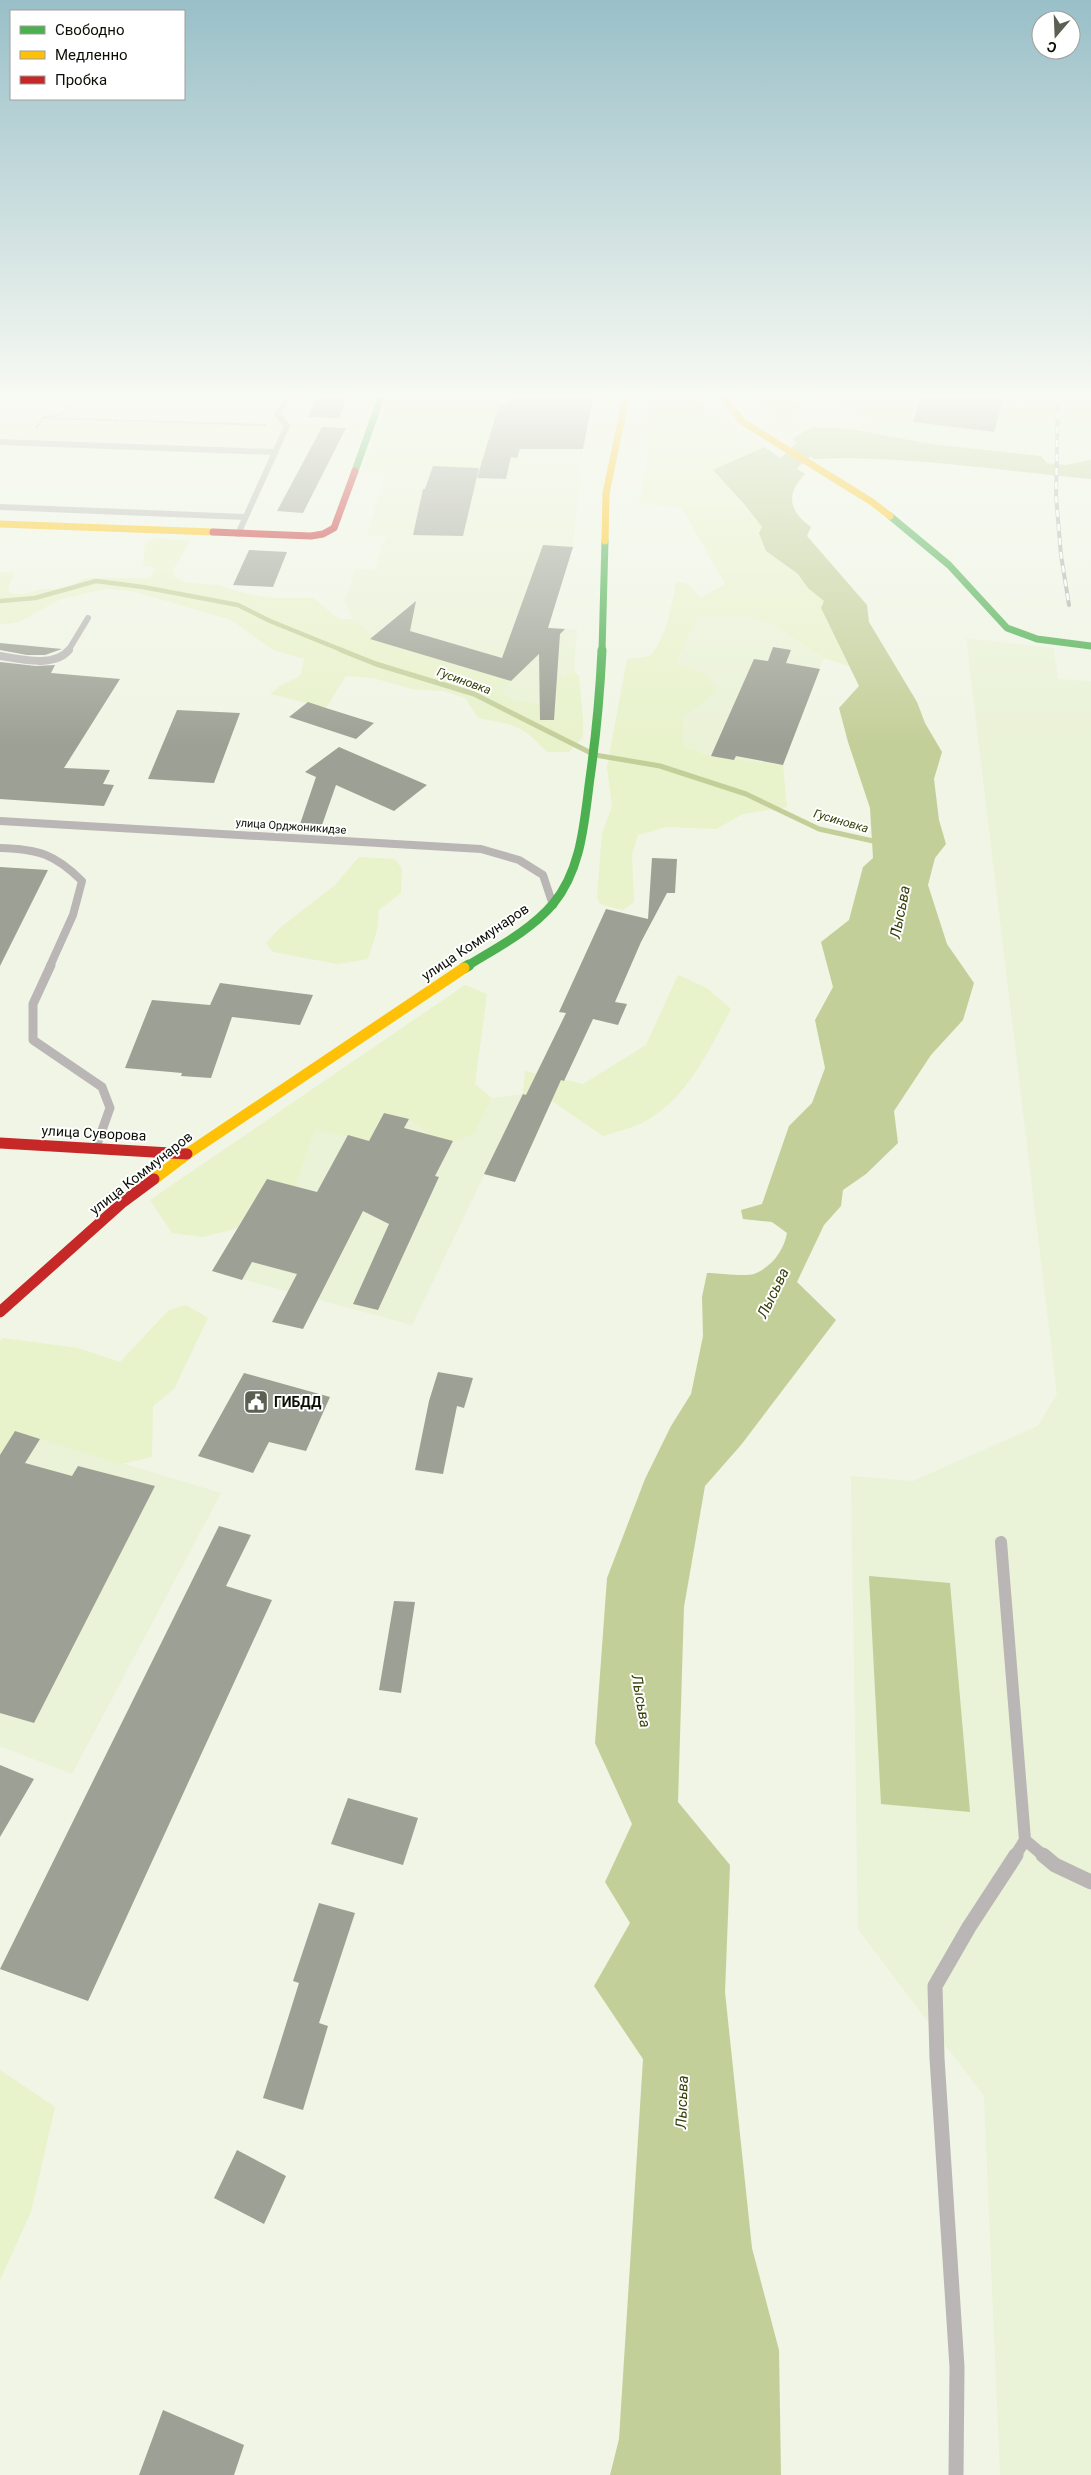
<svg xmlns="http://www.w3.org/2000/svg" width="1091" height="2475" viewBox="0 0 1091 2475" font-family="Roboto,sans-serif">
  <rect width="100%" height="100%" fill="#f0f5e5"/>
  <!-- built -->
  <path fill="#eaf2d7" d="M 500,398 L 574,398 L 583,449 L 573,547 L 548,627 L 577,629 L 574,671 L 562,674 L 557,703 L 534,705 L 518,702 L 501,694 L 511,681 L 370,639 L 373,636 L 352,619 L 344,600 L 356,569 L 375,570 L 386,536 L 367,535 L 386,472 L 394,465 L 433,466 L 499,405 Z
    M 819,398 L 1091,398 L 1091,460 L 1066,465 L 1047,463 L 1041,456 L 931,444 L 870,434 L 869,418 L 818,403 Z
    M 748,616 L 774,625 L 824,658 L 783,765 L 709,756 L 683,746 L 684,716 L 676,663 L 697,617 Z
    M 966,638 L 1054,648 L 1058,679 L 1091,681 L 1091,2475 L 1000,2475 L 984,2096 L 858,1929 L 851,1476 L 913,1481 L 1038,1426 L 1057,1394 Z
    M 523,1094 L 552,1101 L 515,1182 L 484,1175 L 412,1325 L 212,1271 L 267,1179 L 295,1186 L 315,1128 L 369,1140 L 384,1113 L 409,1119 L 431,1135 L 474,1134 L 492,1098 Z
    M 15,1431 L 221,1493 L 72,1774 L 0,1746 L 0,1455 Z"/>
  <!-- green -->
  <path fill="#e8f2cb" d="M 389,398 L 500,398 L 480,468 L 394,465 L 386,472 L 362,471 Z
    M 649,398 L 699,398 C 716,423 738,434 764,447 L 713,470 L 762,527 L 766,551 L 798,574 L 808,588 L 824,601 L 821,609 L 849,666 L 824,658 L 774,625 L 748,616 L 697,617 L 676,663 L 709,676 L 717,692 L 684,716 L 683,746 L 709,756 L 783,765 L 787,807 L 743,814 L 716,829 L 666,827 L 638,835 L 632,855 L 634,902 L 623,910 L 600,904 L 597,897 L 602,833 L 612,807 L 607,767 L 627,659 L 650,656 C 667,636 671,608 676,582 L 688,584 L 701,598 L 725,584 L 682,508 L 639,503 L 648,452 Z
    M 759,398 L 791,398 L 800,407 L 796,416 L 788,423 L 794,434 L 788,437 L 786,428 L 775,421 L 777,416 L 763,408 Z
    M 153,538 L 190,541 L 173,570 L 174,576 L 185,582 L 218,585 L 236,591 L 271,598 L 313,598 L 339,619 L 352,619 L 374,636 L 371,639 L 511,681 L 502,694 C 521,704 535,705 557,703 L 556,677 L 574,671 L 579,676 L 583,718 L 583,737 L 569,752 L 547,752 C 522,724 514,725 478,718 L 465,698 L 443,691 L 412,689 L 373,678 L 346,676 L 326,708 L 270,694 L 281,685 L 300,676 L 304,659 L 273,650 L 231,620 L 135,592 L 107,589 L 61,599 L 19,622 L 0,625 L 0,572 L 14,573 L 8,590 L 13,594 L 23,594 L 43,589 L 67,589 L 85,578 L 150,578 L 156,567 L 143,566 L 145,545 Z
    M 359,857 L 395,859 L 402,869 L 401,893 L 379,910 L 377,930 L 368,959 L 338,964 L 273,952 L 266,943 L 281,927 L 335,885 Z
    M 678,975 L 707,988 L 731,1009 C 708,1051 686,1102 640,1124 C 628,1129 615,1132 603,1136 L 552,1101 L 523,1094 L 525,1071 L 583,1084 L 646,1045 Z
    M 465,985 L 487,994 L 475,1084 L 492,1098 L 474,1134 L 453,1141 L 431,1135 L 409,1119 L 384,1113 L 369,1141 L 315,1129 L 295,1186 L 267,1179 L 237,1228 L 203,1237 L 172,1233 L 150,1200 Z
    M 186,1305 L 208,1318 L 174,1389 L 153,1406 L 152,1457 L 121,1464 L 15,1431 L 0,1455 L 0,1341 L 3,1338 L 78,1348 L 120,1362 L 169,1310 Z
    M 0,2070 L 55,2107 L 31,2212 L 0,2280 Z"/>
  <!-- water -->
  <path fill="#c3cf99" d="M 812,427 L 850,429 L 931,444 L 1041,456 L 1047,463 L 1066,465 L 1091,460 L 1091,479 C 998,471 907,455 814,459 L 792,439 Z
    M 764,447 L 805,474 C 786,494 788,510 811,527 L 807,536 L 867,605 L 869,622 L 917,702 L 925,723 L 942,752 L 934,779 L 939,820 L 946,844 L 935,858 L 928,885 L 947,944 L 974,983 L 963,1020 L 931,1055 L 894,1111 L 898,1143 L 866,1174 L 843,1190 L 841,1206 L 824,1225 L 797,1282 L 836,1320 L 741,1445 L 705,1486 L 684,1607 L 678,1802 L 730,1865 L 725,1992 L 752,2248 L 779,2350 L 781,2475 L 610,2475 L 619,2439 L 643,2059 L 594,1986 L 630,1923 L 605,1882 L 632,1824 L 595,1743 L 607,1578 L 645,1479 L 671,1426 L 691,1394 L 703,1336 L 702,1297 L 707,1273 C 719,1273 745,1277 754,1274 C 772,1267 784,1250 787,1233 L 772,1222 L 743,1219 L 741,1210 L 762,1204 L 789,1126 L 812,1103 L 825,1068 L 815,1020 L 833,987 L 821,942 L 849,920 L 863,867 L 873,858 L 870,808 L 848,742 L 839,708 L 859,686 L 821,608 L 824,601 L 808,588 L 798,574 L 766,551 L 759,533 L 762,527 L 744,504 L 713,470 Z
    M 869,1576 L 950,1583 L 970,1812 L 881,1804 Z"/>
  <g fill="none" stroke-linecap="round" stroke-linejoin="round">
    <!-- stream-far1 -->
    <path stroke="#c3cf99" stroke-width="4.5" d="M 0,601 L 35,598 L 96,581 L 143,587 L 238,605 L 270,621 L 344,651"/>
    <!-- stream -->
    <path stroke="#c3cf99" stroke-width="5" d="M 341,650 L 376,664 L 474,694 L 595,755 L 660,766 L 746,794 L 819,829 L 882,843"/>
    <!-- river -->
    <path fill="#c3cf99" fill-rule="evenodd" d="M 830,433 L 869,439 L 872,444 L 869,449 C 856,452 846,447 833,448 C 810,449 792,475 777,490 L 789,507 L 785,512 L 776,515 L 767,512 L 751,489 L 755,484 L 794,445 Z"/>
  </g>
  <!-- building -->
  <path fill="#9da094" d="M 316,398 L 347,398 L 339,418 L 308,417 Z
    M 509,398 L 593,398 L 583,449 L 520,449 L 517,458 L 511,457 L 506,479 L 477,478 L 499,405 L 507,405 Z
    M 921,398 L 1003,398 L 994,432 L 913,422 Z
    M 322,427 L 346,428 L 303,513 L 277,511 Z
    M 433,466 L 479,468 L 463,536 L 413,535 L 423,489 L 425,489 Z
    M 543,545 L 573,547 L 548,628 L 565,629 L 560,634 L 554,720 L 540,720 L 539,654 L 511,681 L 370,639 L 416,601 L 410,631 L 502,658 Z
    M 249,550 L 287,552 L 273,587 L 233,585 Z
    M 0,643 L 62,649 L 45,655 L 27,655 L 0,650 Z
    M 773,647 L 791,650 L 786,663 L 820,669 L 783,765 L 736,756 L 734,760 L 711,756 L 754,659 L 768,661 Z
    M 0,662 L 36,666 L 55,665 L 51,673 L 120,679 L 64,768 L 110,770 L 103,784 L 114,785 L 104,806 L 0,799 Z
    M 308,702 L 326,708 L 374,723 L 356,739 L 289,717 Z
    M 177,710 L 240,713 L 214,783 L 148,779 Z
    M 339,747 L 427,785 L 394,811 L 336,785 L 321,828 L 299,827 L 316,777 L 305,772 Z
    M 652,858 L 677,859 L 675,893 L 667,893 L 641,942 L 615,1002 L 627,1004 L 618,1025 L 593,1019 L 564,1081 L 561,1080 L 515,1182 L 484,1174 L 523,1094 L 526,1095 L 566,1013 L 559,1012 L 606,909 L 648,919 Z
    M 0,867 L 48,870 L 0,966 Z
    M 220,983 L 313,995 L 300,1025 L 232,1017 L 211,1078 L 181,1076 L 182,1073 L 125,1068 L 152,1000 L 210,1005 Z
    M 384,1113 L 409,1119 L 404,1128 L 453,1141 L 435,1176 L 439,1177 L 378,1310 L 353,1304 L 389,1224 L 363,1211 L 303,1329 L 272,1322 L 297,1274 L 252,1262 L 242,1280 L 212,1271 L 267,1179 L 317,1192 L 348,1135 L 369,1141 Z
    M 438,1372 L 473,1378 L 464,1408 L 457,1406 L 443,1474 L 415,1470 L 429,1401 Z
    M 244,1373 L 330,1397 L 306,1451 L 269,1442 L 253,1473 L 198,1456 Z
    M 15,1431 L 40,1439 L 25,1463 L 72,1476 L 78,1466 L 155,1486 L 34,1723 L 0,1713 L 0,1455 Z
    M 219,1526 L 251,1535 L 226,1586 L 272,1600 L 88,2001 L 0,1969 Z
    M 394,1601 L 415,1602 L 401,1693 L 379,1690 Z
    M 0,1765 L 34,1779 L 0,1837 Z
    M 348,1798 L 418,1818 L 403,1865 L 331,1844 Z
    M 319,1903 L 355,1913 L 319,2023 L 328,2026 L 303,2110 L 263,2098 L 299,1983 L 293,1981 Z
    M 237,2150 L 286,2176 L 264,2224 L 214,2198 Z
    M 163,2410 L 244,2445 L 234,2475 L 139,2475 Z"/>
  <g fill="none" stroke-linecap="round" stroke-linejoin="round">
    <!-- path -->
    <path stroke="#b1b1ac" stroke-width="2" stroke-dasharray="2.5 1" stroke-linecap="butt" d="M 43,418 L 266,425
      M 36,428 L 43,418 L 67,413 L 75,399 L 71,398"/>
    <!-- lane-far4 -->
    <path stroke="#b9b6b5" stroke-width="6" d="M 0,442 L 273,452
      M 0,507 L 245,517
      M 238,534 L 287,426 L 277,414 L 288,398
      M 68,651 L 88,618"/>
    <!-- lane-far3 -->
    <path stroke="#b9b6b5" stroke-width="8" d="M 0,656 C 20,659 54,668 69,650
      M 0,821 L 481,849 L 519,860 L 543,875 L 553,905
      M 0,848 C 38,849 55,854 82,881 L 73,915 L 50,966"/>
    <!-- lane-far2 -->
    <path stroke="#b9b6b5" stroke-width="9" d="M 51,965 L 33,1004 L 33,1040 L 102,1087 L 110,1108 L 96,1147"/>
    <!-- lane-far1 -->
    <path stroke="#b9b6b5" stroke-width="12" d="M 1001,1542 L 1025,1840 L 1044,1856
      M 1015,1856 L 1025,1840"/>
    <!-- lane -->
    <path stroke="#b9b6b5" stroke-width="15" d="M 1043,1855 L 1055,1865 L 1091,1882
      M 956,2475 L 957,2367 L 937,2058 L 935,1986 L 969,1927 L 1016,1855"/>
    <!-- fast-far2 -->
    <path stroke="#4caf50" stroke-width="7" d="M 355,471 L 381,398
      M 890,516 L 949,565 L 1007,628 L 1037,639 L 1091,646
      M 602,651 L 605,541"/>
    <!-- fast-far1 -->
    <path stroke="#4caf50" stroke-width="9" d="M 467,966 C 496,948 530,931 553,904 C 582,869 584,822 590,778 C 596,736 600,693 602,650"/>
    <!-- fast -->
    <path stroke="#4caf50" stroke-width="11" d="M 464,968 L 469,965"/>
    <!-- slow-far1 -->
    <path stroke="#ffc107" stroke-width="7" d="M 723,398 L 743,422 L 872,502 L 890,516
      M 0,524 L 213,532
      M 605,541 L 606,493 L 626,398"/>
    <!-- slow -->
    <path stroke="#ffc107" stroke-width="11" d="M 154,1179 L 187,1154 L 464,968"/>
    <!-- jam-far1 -->
    <path stroke="#c62828" stroke-width="7" d="M 213,532 L 311,536 L 323,534 L 334,528 L 355,471"/>
    <!-- jam -->
    <path stroke="#c62828" stroke-width="11" d="M 0,1143 L 187,1154
      M 0,1312 L 123,1202 L 154,1179"/>
    <defs>
      <path id="rail" d="M 1058,398 L 1056,496 L 1061,555 L 1069,605"/>
    </defs>
    <!-- rail casing -->
    <use href="#rail" stroke="#afafaa" stroke-width="4"/>
    <!-- rail -->
    <use href="#rail" stroke="#fff" stroke-width="2.5" stroke-dasharray="7" stroke-linecap="butt"/>
  </g>
  <!-- sky -->
  <linearGradient id="sky" x2="0" y2="1"><stop stop-color="#99bfc8"/><stop offset="0.53" stop-color="#f8faf3"/><stop offset="1" stop-color="#f8faf3" stop-opacity="0"/></linearGradient>
  <rect width="1091" height="745" fill="url(#sky)"/>
  <!-- icons -->
  <defs>
    <symbol id="civic-square" viewBox="-11 -11 22 22"><rect x="-9" y="-9" width="18" height="18" rx="4" fill="#5c6053" stroke="#fff"/><path d="M-.6-6.5H3V-4.5H.6V-3L4-1V1h2V6H-6V1h2V-1L-.6-3ZM-1.2 2.5V6h2.4V2.5Z" fill="#fff"/></symbol>
  </defs>
  <g fill-rule="evenodd">
    <use href="#civic-square" x="242" y="1388" width="28" height="28"/>
  </g>
  <g text-anchor="middle" stroke-width="4" stroke-linejoin="round" paint-order="stroke">
    <!-- far-street labels -->
    <g font-size="11" fill="#0c0f05" stroke="#fff">
      <text transform="translate(291 826) rotate(4)" y="4">улица Орджоникидзе</text>
    </g>
    <!-- far-water labels -->
    <g font-size="12" font-style="italic" fill="#374009" stroke="#fff">
      <text transform="translate(464 681) rotate(20)" y="4">Гусиновка</text>
      <text transform="translate(841 821) rotate(16)" y="4">Гусиновка</text>
    </g>
    <!-- street labels -->
    <g font-size="14" fill="#0c0f05" stroke="#fff">
      <text transform="translate(475 942) rotate(-34)" y="5">улица Коммунаров</text>
      <text transform="translate(94 1133) rotate(3)" y="5">улица Суворова</text>
      <text transform="translate(141 1173) rotate(-38)" y="5">улица Коммунаров</text>
    </g>
    <!-- poi labels -->
    <g font-size="14" font-weight="bold" fill="#0c0f05" stroke="#fff" text-anchor="start">
      <text x="274" y="1407">ГИБДД</text>
    </g>
    <!-- water labels -->
    <g font-size="15" font-style="italic" fill="#374009" stroke="#fff">
      <text transform="translate(900 912) rotate(-79)" y="5">Лысьва</text>
      <text transform="translate(773 1293) rotate(-64)" y="5">Лысьва</text>
      <text transform="translate(641 1701) rotate(80)" y="5">Лысьва</text>
      <text transform="translate(682 2102) rotate(-88)" y="5">Лысьва</text>
    </g>
  </g>
  <!-- legend -->
  <rect x="10" y="10" width="175" height="90" fill="#ffffff" stroke="#9e9f9b"/>
  <rect x="20" y="26" width="25" height="8" fill="#4caf50" stroke="#9e9f9b"/>
  <text x="55" y="35" font-size="15" fill="#0c0f05">Свободно</text>
  <rect x="20" y="51" width="25" height="8" fill="#ffc107" stroke="#9e9f9b"/>
  <text x="55" y="60" font-size="15" fill="#0c0f05">Медленно</text>
  <rect x="20" y="76" width="25" height="8" fill="#c62828" stroke="#9e9f9b"/>
  <text x="55" y="85" font-size="15" fill="#0c0f05">Пробка</text>
  <!-- north arrow -->
  <g transform="translate(1056 35) rotate(199)"><circle r="24" fill="#ffffff" stroke="#9e9f9b"/>
  <path d="M0-4L9 19L0 12L-9 19Z" fill="#5c6053"/>
  <text y="-8" font-size="14" font-weight="bold" text-anchor="middle" fill="#0c0f05">С</text>
  </g>
</svg>
